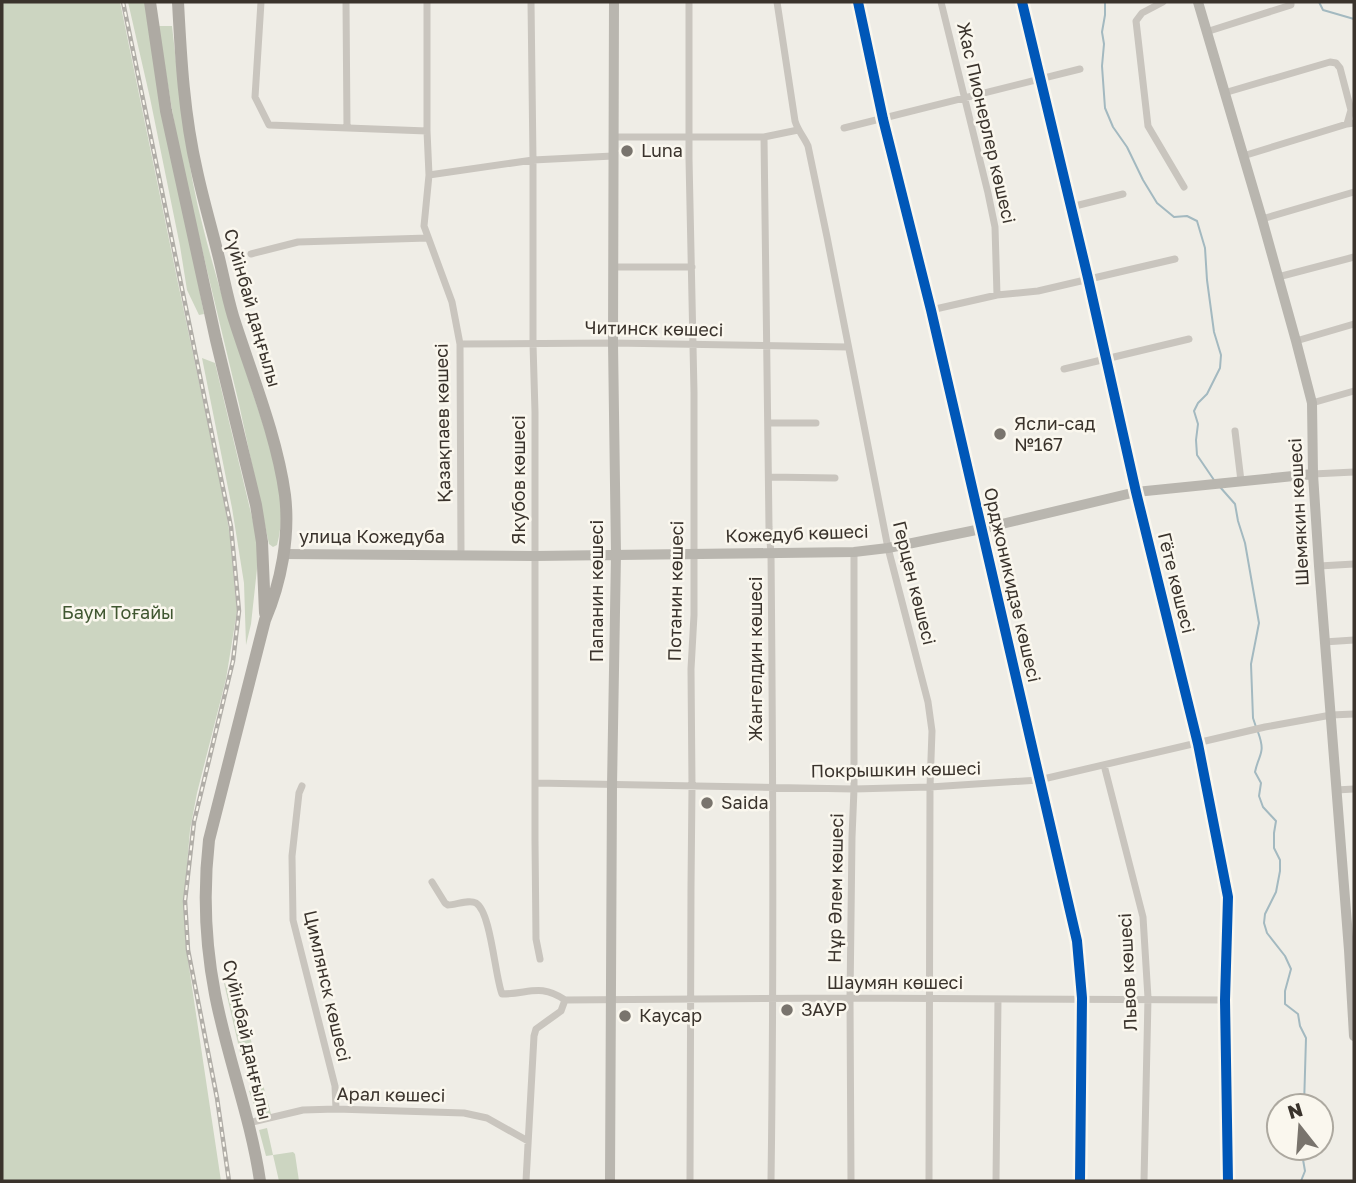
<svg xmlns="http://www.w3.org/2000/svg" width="1356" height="1183" viewBox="0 0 1356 1183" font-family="'Golos Text',sans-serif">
  <rect width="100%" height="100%" fill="#efede6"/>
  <!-- green -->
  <path fill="#ccd5c1" d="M 2,2 L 120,2 L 179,288 L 223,495 L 230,536 L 235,592 L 237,611 L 226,679 L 197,793 L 190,830 L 184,900 L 186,947 L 221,1181 L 2,1181 Z
    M 128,2 L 145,2 L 204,314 L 199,315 L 187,290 L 180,246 L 150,98 Z
    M 158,26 L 172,26 C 180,95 186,164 204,231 C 217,283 234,334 250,384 C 265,433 291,494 277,545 L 273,547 L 269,544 L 239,404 L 180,157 Z
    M 202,358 L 215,363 L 257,538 L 257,569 L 251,624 L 246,645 L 244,583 L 232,508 Z
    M 224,983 L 236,989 L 240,1000 L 271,1114 L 258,1115 L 249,1091 L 255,1088 L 249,1059 L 241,1056 Z
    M 267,1128 L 273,1155 L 293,1152 L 295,1154 L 299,1181 L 279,1181 L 273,1155 L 266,1156 L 259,1130 Z"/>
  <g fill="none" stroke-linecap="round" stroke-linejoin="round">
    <!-- stream -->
    <path stroke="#a3b9c0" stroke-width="2" d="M 1105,2 L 1105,15 L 1102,32 L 1104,44 L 1102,66 L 1105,108 L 1113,127 L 1127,147 L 1143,180 L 1157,203 L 1174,217 L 1187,216 L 1197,221 L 1205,248 L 1207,280 L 1214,332 L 1221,355 L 1220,368 L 1207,394 L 1198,403 L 1194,411 L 1198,424 L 1196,440 L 1197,455 L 1214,480
      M 1319,2 L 1323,10 L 1354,19
      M 1220,487 L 1235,504 L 1238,521 L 1245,543 L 1259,623 L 1251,664 L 1253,718 L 1256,727
      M 1258,732 C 1266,754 1259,753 1255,772 L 1261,783 L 1259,796 L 1263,807 L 1276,821 L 1274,833 L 1274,848 L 1280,860 L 1280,871 L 1276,892 L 1265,914 L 1264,923 L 1267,933 L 1285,956 L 1291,969 L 1285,991 L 1285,1004 L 1298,1014 L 1300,1026 L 1306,1038 L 1304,1106
      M 1301,1148 L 1305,1171 L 1301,1181"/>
    <!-- street -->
    <path stroke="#c9c5be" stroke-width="7" d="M 261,2 L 255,97 L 269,125 L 427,131
      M 346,2 L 347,128
      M 427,2 L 427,131 L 429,175 L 424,226 L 452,302 L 460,344 L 461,554
      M 531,2 L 533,160 L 533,344 L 535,412 L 535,840 L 536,939 L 540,959
      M 689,2 L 689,159 L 694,392 L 694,615 L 691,669 L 692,786 L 691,887 L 690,1181
      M 777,2 L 795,121 C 798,131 804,137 808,146 L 827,237 L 888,548 L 928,702 L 932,731 L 930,787 L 929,1181
      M 858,2 L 883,119 L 931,310 L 1077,941 L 1082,998 L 1080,1181
      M 941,2 L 988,193 L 995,227 L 997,295
      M 1163,2 L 1142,13 L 1136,21 L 1148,126 L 1184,187
      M 1206,32 L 1291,5 L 1291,2
      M 1224,93 L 1330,62 L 1336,63 L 1340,68 L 1351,110 L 1347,124
      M 844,128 L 1080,69
      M 614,137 L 764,137 L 798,130
      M 764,137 L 769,527 L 771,554 C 773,763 774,972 771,1181
      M 1243,156 L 1347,124 L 1354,123
      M 429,175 L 533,160 L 613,156
      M 1071,207 L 1123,194
      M 1262,219 L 1354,192
      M 251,254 L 298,242 L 428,238
      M 613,267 L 692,267
      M 1278,277 L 1354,257
      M 931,310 L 997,295 L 1038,291 L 1175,259
      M 1296,341 L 1354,324
      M 460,344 L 613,343 L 848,347
      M 1064,369 L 1189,339
      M 1312,403 L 1354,391
      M 768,423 L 816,423
      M 1235,431 L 1241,481
      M 1313,474 L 1354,472
      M 769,477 L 835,478
      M 1136,492 L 1198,744 L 1228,897 L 1225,1000 L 1228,1181
      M 1319,566 L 1354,564
      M 1324,642 L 1354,640
      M 1104,765 L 1143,917 L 1148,998 L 1144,1181
      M 535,783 L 854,789 L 930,787 L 1039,780 L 1265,727 L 1331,715 L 1354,714
      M 302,786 L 299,793 L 292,856 L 293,920 L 335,1086 L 336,1109
      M 1336,790 L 1354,789
      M 432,882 L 445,903 L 448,905 C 456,905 469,899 476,903 C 491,912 495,977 502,994 C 529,994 540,983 565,1000
      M 565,1000 L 850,998 L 1225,1000
      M 248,1123 L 303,1110 L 336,1109 L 464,1113 L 487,1118 L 528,1141
      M 526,1181 L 534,1036 L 536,1029 L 561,1011 L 565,1000
      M 851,1181 L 850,998 L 852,837 L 854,789 L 854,552
      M 996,1181 L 998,999"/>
    <!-- secondary -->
    <path stroke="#b9b6af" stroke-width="10" d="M 1022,2 L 1088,278 L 1136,492
      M 1198,2 L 1262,219 L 1296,341 L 1312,403 L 1313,474 L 1319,566 L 1349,950 L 1354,1036
      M 283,554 L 534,556 L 854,552 L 888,548 L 981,529 L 1136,492 L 1313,474
      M 610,1181 L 612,786 L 616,554 L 613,343 L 614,2"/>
    <!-- primary -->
    <path stroke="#aeaaa3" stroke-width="12" d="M 150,2 L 166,111 L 216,340 L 256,505 L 262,542 L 265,613
      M 178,2 C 181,59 184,115 197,171 C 203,199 211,226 218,254 C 223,274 227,296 233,316 C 251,373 277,436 285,495 C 290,536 281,583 265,620 L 209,840 C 203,892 205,942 215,994 C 227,1057 251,1118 260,1181"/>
    <defs>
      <path id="rail" d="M 123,2 L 231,527 L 239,611 L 233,661 L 194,822 L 185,901 L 188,950 L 217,1098 L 229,1181"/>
    </defs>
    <!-- rail casing -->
    <use href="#rail" stroke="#b1aea8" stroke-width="4.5"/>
    <!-- rail -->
    <use href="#rail" stroke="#faf7ee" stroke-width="2" stroke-dasharray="5" stroke-linecap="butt"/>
    <defs>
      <path id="cycleway" d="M 858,2 L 883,119 L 931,310 L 1077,941 L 1082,998 L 1080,1181
        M 1022,2 L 1088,278 L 1136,492 L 1198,744 L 1228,897 L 1225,1000 L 1228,1181"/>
    </defs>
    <!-- cycleway casing -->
    <use href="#cycleway" stroke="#faf7ee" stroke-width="15"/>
    <!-- cycleway -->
    <use href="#cycleway" stroke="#0057b8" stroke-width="10"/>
  </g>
  <!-- markers -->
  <g fill="#79746d" stroke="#faf7ee" stroke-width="2.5">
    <circle cx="627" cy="151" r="7"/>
    <circle cx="1000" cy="434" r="7"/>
    <circle cx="707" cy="803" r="7"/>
    <circle cx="787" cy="1010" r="7"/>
    <circle cx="625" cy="1016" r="7"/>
  </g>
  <g text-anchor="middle" stroke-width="5" stroke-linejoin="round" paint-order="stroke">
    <!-- street labels -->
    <g font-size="18" fill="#3a332c" stroke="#faf7ee">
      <text transform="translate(986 123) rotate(77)" y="6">Жас Пионерлер көшесі</text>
      <text transform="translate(252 308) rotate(74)" y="6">Сүйінбай даңғылы</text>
      <text transform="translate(654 329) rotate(1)" y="6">Читинск көшесі</text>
      <text transform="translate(443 423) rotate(-91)" y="6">Қазақпаев көшесі</text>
      <text transform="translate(519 480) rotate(-90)" y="6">Якубов көшесі</text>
      <text transform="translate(1299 512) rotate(-93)" y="6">Шемякин көшесі</text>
      <text transform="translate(797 534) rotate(-2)" y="6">Кожедуб көшесі</text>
      <text x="372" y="543">улица Кожедуба</text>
      <text transform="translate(914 583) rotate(76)" y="6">Герцен көшесі</text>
      <text transform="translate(1176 583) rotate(76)" y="6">Гёте көшесі</text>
      <text transform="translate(1012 585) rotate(77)" y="6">Орджоникидзе көшесі</text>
      <text transform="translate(597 591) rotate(-90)" y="6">Папанин көшесі</text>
      <text transform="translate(676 591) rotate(-89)" y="6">Потанин көшесі</text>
      <text transform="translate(756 659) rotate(-90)" y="6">Жангелдин көшесі</text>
      <text transform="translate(896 770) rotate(-1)" y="6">Покрышкин көшесі</text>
      <text transform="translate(836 888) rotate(-89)" y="6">Нұр Әлем көшесі</text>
      <text transform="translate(1128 972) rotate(-93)" y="6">Львов көшесі</text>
      <text x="895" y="989">Шаумян көшесі</text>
      <text transform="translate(327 986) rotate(77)" y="6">Цимлянск көшесі</text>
      <text transform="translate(247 1040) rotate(77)" y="6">Сүйінбай даңғылы</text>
      <text transform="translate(391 1095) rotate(1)" y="6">Арал көшесі</text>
    </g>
    <!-- poi labels -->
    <g font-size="18" fill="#3a332c" stroke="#faf7ee" text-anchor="start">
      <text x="641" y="157">Luna</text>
      <text x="1014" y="430">Ясли-сад<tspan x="1014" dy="21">№167</tspan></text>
      <text x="721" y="809">Saida</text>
      <text x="801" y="1016">ЗАУР</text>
      <text x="639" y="1022">Каусар</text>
    </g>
    <!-- park labels -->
    <g font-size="18" fill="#405731" stroke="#faf7ee">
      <text x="118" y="619">Баум Тоғайы</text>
    </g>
  </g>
  <!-- border -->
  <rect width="1356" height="1183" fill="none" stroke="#3a332c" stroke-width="7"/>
  <!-- north arrow -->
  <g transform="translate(1300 1127) rotate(343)"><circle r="33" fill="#faf7ee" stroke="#ada9a0" stroke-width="2"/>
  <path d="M0-5L12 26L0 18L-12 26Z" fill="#79746d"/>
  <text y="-10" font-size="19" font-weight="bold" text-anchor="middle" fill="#3a332c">N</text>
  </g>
</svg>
